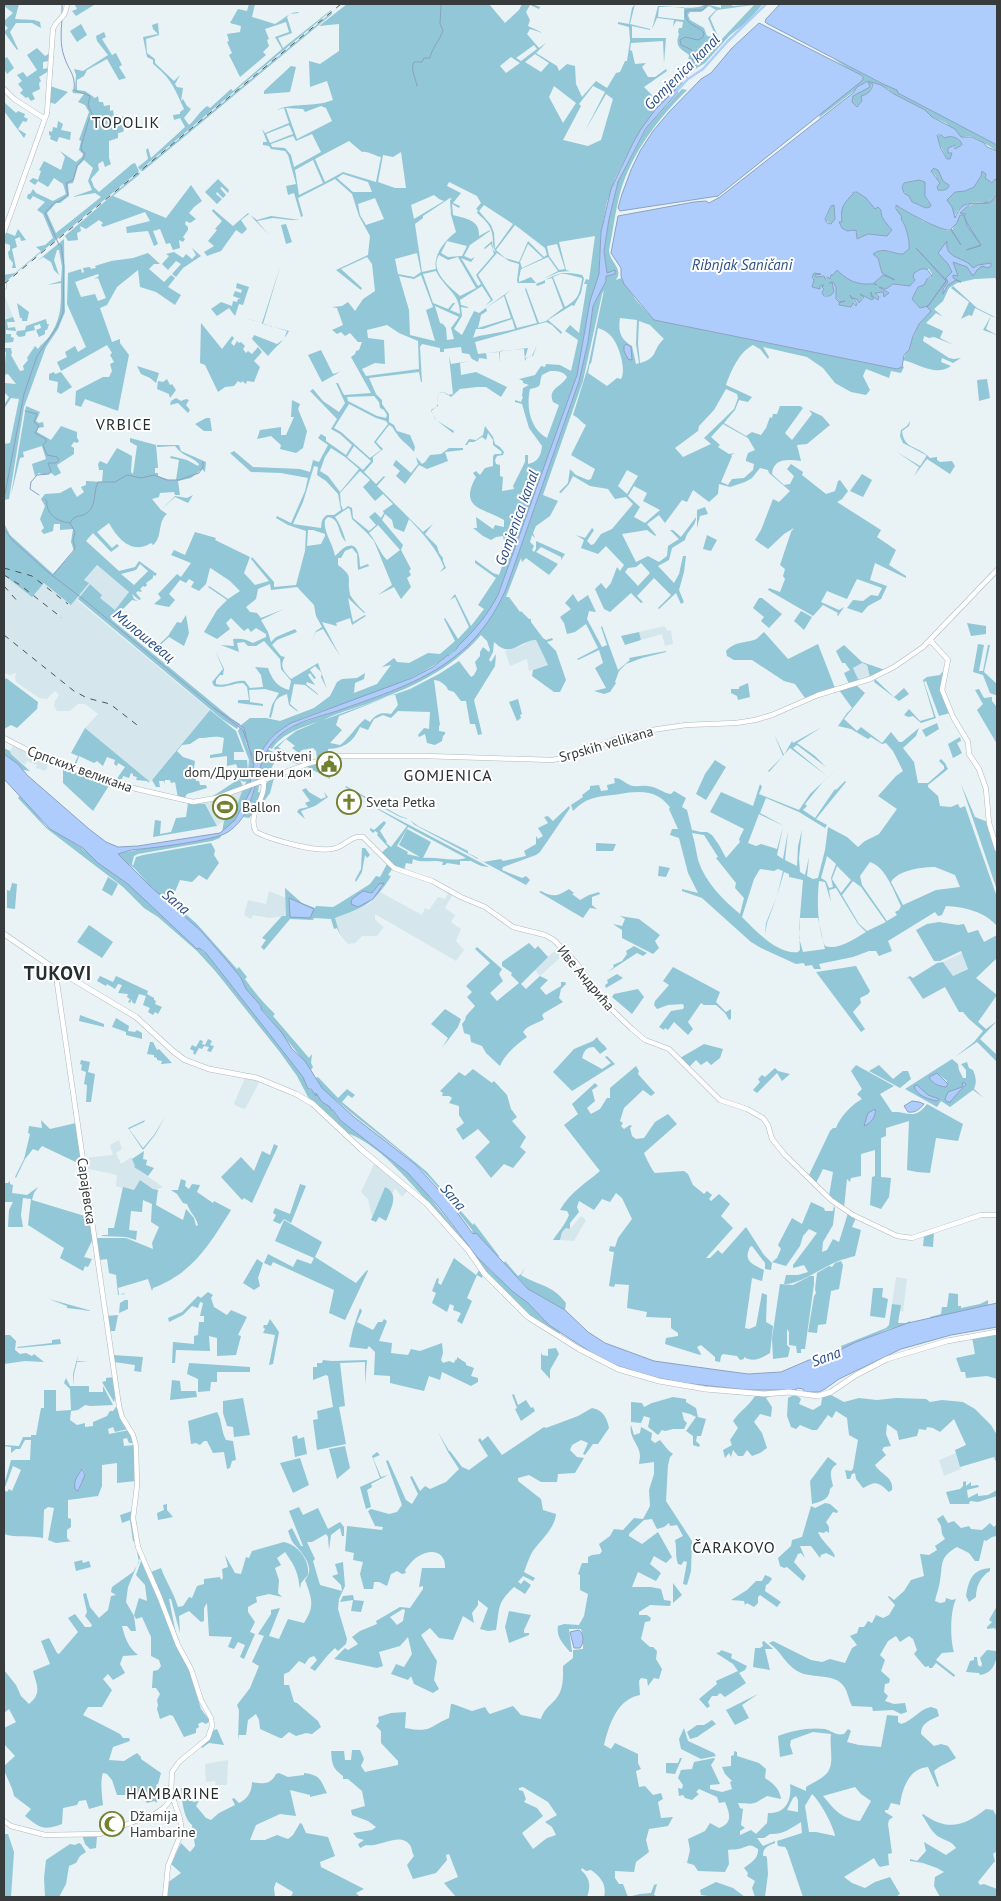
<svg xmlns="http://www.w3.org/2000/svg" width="1001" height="1901" viewBox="0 0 1001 1901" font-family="'PT Sans',sans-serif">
  <rect width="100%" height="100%" fill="#e9f2f5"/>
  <!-- built -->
  <path fill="#d5e7ed" d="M 4,294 L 13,317 L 4,320 Z
    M 96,565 L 130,592 L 115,610 L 99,598 L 102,595 L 90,584 L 77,600 L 210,710 L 150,782 L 85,728 L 98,714 L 85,704 L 78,704 L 70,711 L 57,711 L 54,706 L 55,701 L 59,695 L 55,691 L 47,699 L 39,698 L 16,682 L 15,678 L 16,673 L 10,675 L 4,673 L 4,575 L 11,580 L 44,583 L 88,583 L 84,580 Z
    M 664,626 L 668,631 L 671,630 L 673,644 L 665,646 L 662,634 L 641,640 L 639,632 Z
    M 536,640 L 548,665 L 529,671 L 527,659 L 510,666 L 505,651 L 521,646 L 528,641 Z
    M 862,663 L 867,665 L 870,677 L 859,681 L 853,668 Z
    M 14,744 L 48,761 L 47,769 L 44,771 L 40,769 L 36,768 L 37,765 L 27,761 L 25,765 L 11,754 L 10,751 Z
    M 243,789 L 238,805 L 232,815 L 217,826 L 206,805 L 201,803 Z
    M 269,891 L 286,898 L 286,916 L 269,918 L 253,915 L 251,919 L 244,915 L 248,900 L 266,904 Z
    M 449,891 L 453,894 L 445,908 L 455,915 L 451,922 L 461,929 L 456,941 L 464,950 L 456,961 L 375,914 L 375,920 L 384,927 L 377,936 L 362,936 L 355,943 L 348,944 L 340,935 L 335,918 L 369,904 L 380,892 L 422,915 L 425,908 L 429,910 L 438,897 L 445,899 Z
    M 559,947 L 564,954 L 540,976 L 534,969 Z
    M 962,953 L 968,968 L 953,976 L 943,962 Z
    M 246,1076 L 260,1081 L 245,1109 L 236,1106 L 234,1103 Z
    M 119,1140 L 122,1149 L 116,1153 L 121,1164 L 131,1157 L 136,1166 L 134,1167 L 163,1187 L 155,1190 L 140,1180 L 134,1190 L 122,1188 L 116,1186 L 117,1175 L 89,1169 L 86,1170 L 84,1158 L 113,1155 L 110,1145 Z
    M 375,1162 L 408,1190 L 402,1197 L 395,1188 L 393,1193 L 385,1187 L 372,1217 L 368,1199 L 361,1192 Z
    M 581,1216 L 586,1220 L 574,1241 L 560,1240 L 562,1232 L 566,1228 L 570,1229 Z
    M 896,1277 L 907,1279 L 903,1312 L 900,1311 L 900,1305 L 892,1304 Z
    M 956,1453 L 961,1469 L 944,1476 L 939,1460 Z
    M 228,1760 L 227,1785 L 216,1785 L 215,1781 L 206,1782 L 205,1764 Z"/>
  <!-- green -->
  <path fill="#92c7d7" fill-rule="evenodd" d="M 4,4 L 19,4 L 15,19 L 34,20 L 40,22 L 41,28 L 32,23 L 16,23 L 10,32 L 18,49 L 17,50 L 4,32 L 8,28 L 4,24 L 4,21 L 13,13 L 4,6 Z
    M 79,4 L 83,5 L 86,4 L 94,5 L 76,16 L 72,11 L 77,9 L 75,5 Z
    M 249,4 L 255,4 L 252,17 L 275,24 C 284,19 288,13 298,12 L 299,13 L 290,14 L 287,17 L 292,33 L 278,38 L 283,48 L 331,10 L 331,11 L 140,170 L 138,167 L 148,159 L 146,150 L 148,148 L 151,158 L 185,127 L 180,118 L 174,120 L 173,115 L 180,114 L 180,112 L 184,109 C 175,89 171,78 153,64 L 153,60 L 147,57 L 143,37 L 158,34 L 153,29 L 152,25 L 158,23 L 159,35 L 146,39 L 147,53 L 155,59 L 155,63 L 174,81 L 180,75 L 175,84 L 177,87 L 183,88 L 181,101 L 183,99 L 187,106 L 191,109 L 184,118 L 189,125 C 197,118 198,113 207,106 L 210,108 L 231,89 L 233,91 L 282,49 L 275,37 L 289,32 L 286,22 L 265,29 L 269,39 L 267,40 L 269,46 L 263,52 L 266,55 L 240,77 L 229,55 L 232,53 L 227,42 L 229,41 L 227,34 L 240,32 L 241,26 L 230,23 L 238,9 L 247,11 Z
    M 347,4 L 489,4 L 505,23 L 519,10 L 522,4 L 532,4 L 540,7 L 539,9 L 530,5 L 526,12 L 530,20 L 528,26 L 543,33 L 530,29 L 527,34 L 539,48 L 546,43 L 536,53 L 557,66 L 559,71 L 567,64 L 575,66 L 576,84 L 582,97 L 596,81 L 607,88 L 616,73 L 620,72 L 625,61 L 627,61 L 630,41 L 629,27 L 618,24 L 618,22 L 629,24 L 632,8 L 635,4 L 630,24 L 650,29 L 650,30 L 632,26 L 632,38 L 666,38 L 664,63 L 663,41 L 631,43 L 630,50 L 632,51 L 635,64 L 646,63 L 642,67 L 648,77 L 655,77 L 666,69 L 667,71 L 644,87 L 654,97 L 688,64 L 689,55 C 679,48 675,46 679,34 L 678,32 L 679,28 L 682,28 L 683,22 L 676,21 L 673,27 L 674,20 L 657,18 L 652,29 L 658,6 C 669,6 699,11 705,4 L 721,8 L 721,4 L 732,4 L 732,6 L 763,4 L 747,22 L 730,35 L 705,63 L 686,75 L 682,84 L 651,116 L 633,143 L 615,179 L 607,202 L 601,232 L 599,274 L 590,301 L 577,375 L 572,390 L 498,595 L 488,613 L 474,631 L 458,647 L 452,656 L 449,657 L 448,655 C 407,689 340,702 291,723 C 269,737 268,741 255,762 L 249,748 L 244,730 L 246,743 L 254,764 L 251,783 L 245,786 L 246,781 L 244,782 L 238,779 L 240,778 L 234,771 L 238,769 L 236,764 L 227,766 L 227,756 L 210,758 L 210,755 L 222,753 L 224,738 C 215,735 208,738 199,738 L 190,744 L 182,745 L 177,751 L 183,757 L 195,761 L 193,776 L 195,776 L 196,781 L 199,781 L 200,785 L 206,785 L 207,788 L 187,794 L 183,800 L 178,798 L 175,782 L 171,783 L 170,780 L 165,780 L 164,784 L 164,781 L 159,781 L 160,787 L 156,787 L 152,780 L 210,710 L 236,731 L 244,752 L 234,752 L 234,760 L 247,760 L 248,771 L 249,760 L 238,731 L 241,725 L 250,718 L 266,718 L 280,721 L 314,708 L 330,696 L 337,682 L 342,679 L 357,678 L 365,673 L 364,679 L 355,683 L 354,693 L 377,684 L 391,665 L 382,667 L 394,658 L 397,662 L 409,663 L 428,653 L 440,654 L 455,641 L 444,619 L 445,618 L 458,639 L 469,627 L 455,597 L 450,600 L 455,594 L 471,626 L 484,609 L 478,605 L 496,578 L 475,563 L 475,560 L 493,573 L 499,575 L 507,552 L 503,536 L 496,537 L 491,540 L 483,536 L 473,528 L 477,528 L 476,517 L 493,529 L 495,525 L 504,527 L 504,520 C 484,508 458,509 476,477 L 473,473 L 476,471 L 480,475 L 485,468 L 493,466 L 493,456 L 495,454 L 501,454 L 502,452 L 493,445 L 493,440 L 488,433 L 486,440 L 482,437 L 474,442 L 469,442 L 467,445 L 465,445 L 469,439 L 476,440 L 483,435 L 485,426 L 493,437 L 495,444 L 500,447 L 504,452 L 503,455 L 497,456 L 495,460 L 496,464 L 500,465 L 500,476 L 503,477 L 502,491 L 514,489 L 513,486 L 525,462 L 525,455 L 528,455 L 528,464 C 538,462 541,456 542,446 L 529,428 L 522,404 L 515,402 L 515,400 L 521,402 L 523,397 L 522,396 L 523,388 L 529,385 L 523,383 L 523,381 L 519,379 L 535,375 L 541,366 L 545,367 L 546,364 L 560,365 L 571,371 L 578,340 L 565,331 L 570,325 L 579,333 L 587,284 L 584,284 L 586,279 L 589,280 L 595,236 L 559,242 L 566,270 L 570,271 L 559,272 L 543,279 L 558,271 L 548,257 L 521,269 L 519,278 L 519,282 L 531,277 L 536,283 L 518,283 L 517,281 L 519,264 L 509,261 L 497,253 L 478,275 L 493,300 L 485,306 L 491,300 L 482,286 L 460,300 L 461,305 L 468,307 L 468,308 L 461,307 L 462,316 L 454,329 L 462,335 L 474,311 L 479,313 L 512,289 L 505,295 L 517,328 L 537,323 L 525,289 L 526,288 L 539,323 L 546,321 L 563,308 L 552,278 L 545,280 L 545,283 L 537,286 L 536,284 C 559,275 556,270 582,275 L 584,278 L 581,293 L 574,306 L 572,305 L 548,320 L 562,332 L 561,334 L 552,325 L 546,322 L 475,342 L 478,354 L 528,348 L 525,358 L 532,356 L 537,345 L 533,356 L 527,357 L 525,361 L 524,349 L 500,351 L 499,363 L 499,352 L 486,353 L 487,359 L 479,358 L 478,362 L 472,359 L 469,354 L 462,353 L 461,347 L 444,349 L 444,352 L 440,352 L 440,348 L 422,344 L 420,347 L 422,382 L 421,382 L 419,372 L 369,378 L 376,394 L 382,400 L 382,404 L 389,414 L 389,422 L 394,425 L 397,431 L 410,435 L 415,447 L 414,452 C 409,445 401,441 397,434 C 393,430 395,428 389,425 L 376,442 L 383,449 L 373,457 L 373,462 L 364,472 L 376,484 L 384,476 L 385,477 L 377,486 L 423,532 L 433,524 L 425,534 L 437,546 L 439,553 L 443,558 L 443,561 L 446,568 L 440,572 L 444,567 C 436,547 423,534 409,519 L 404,532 L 394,528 L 392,520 L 385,514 L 382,520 L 403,545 L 401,550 L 411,569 L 409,571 L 411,575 L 407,578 L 411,587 L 401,599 L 394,587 L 378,595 L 392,585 L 374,541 L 367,533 L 352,519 L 350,509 L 348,508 L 335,517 C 340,523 344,535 346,542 C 337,533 341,519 328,517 L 325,520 C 323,532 333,543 335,556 C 339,553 343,547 348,546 C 359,542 360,560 360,567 L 368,564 L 369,566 L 358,570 L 357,554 L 352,548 L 345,551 L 341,558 L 338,558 L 338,565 C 355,578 346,576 350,594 C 350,597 363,611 365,612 L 364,613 L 348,598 L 353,622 L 365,615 L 366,616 L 352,625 L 350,618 L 336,623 L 337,626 L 322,622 L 340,656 L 323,629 L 316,632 L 312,641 L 316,631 L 322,627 L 316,616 L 314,605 L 297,587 L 271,590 L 270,584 L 258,589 L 256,599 L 246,607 L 250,612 L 257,613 L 261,618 L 284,609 L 261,620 L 268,632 L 271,642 L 276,637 L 295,629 L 297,632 L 277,640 L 272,645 L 281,656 L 285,657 C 279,666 284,672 291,679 L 318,663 L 327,689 L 321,677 L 322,673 L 315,666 L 310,670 L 316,678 L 314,679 L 310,673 L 308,675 L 315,685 L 307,682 L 306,684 L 318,694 L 318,695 L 305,685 L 294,684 L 290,704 L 297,710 L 298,712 L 289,705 L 287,694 C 271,699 276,705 271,717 L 272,718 L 269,717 L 272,705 L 279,693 L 265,689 L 249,690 L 250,702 L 263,704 L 263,706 L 238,703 L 238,700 L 249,700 L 247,687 L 243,683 C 232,683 225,689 214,686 L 212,682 L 223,669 L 215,650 L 224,669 L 223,675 L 220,675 L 216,680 L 216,684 C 228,687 234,679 245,681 L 250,688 L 263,687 L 261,675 L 255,667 L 268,668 C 272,680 278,687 289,690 L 291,681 L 281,669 L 280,659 L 264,641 L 256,646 L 248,646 L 244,642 L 237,643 L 239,652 L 221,645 L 234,646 L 233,639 C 241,638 246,639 253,643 L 266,637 L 266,634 L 256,628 L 251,632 L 248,628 L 244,631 L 231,618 L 226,623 L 230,629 L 217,639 L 204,632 L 217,610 L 227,600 L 208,587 L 209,586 L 228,599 L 240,591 L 230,581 L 212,569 L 210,568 L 206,584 L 199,591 L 191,587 L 194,582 L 189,579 L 186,583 L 180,580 L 169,594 L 175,600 L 169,607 L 154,604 L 161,598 L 158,594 L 177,574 L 181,577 L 191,563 L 171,555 L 174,550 L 185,555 L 195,532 L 216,538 L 215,540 L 250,557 L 244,573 L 255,585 L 269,581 L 251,559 L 252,557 L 274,582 L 274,587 L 296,585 L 305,551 L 306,531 L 288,525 L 276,518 L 277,516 L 291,523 L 305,491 L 308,478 L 281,473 L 251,472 L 230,453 L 234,451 L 253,467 L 300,469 L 310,472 L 313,460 L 319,462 L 328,445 L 318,438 L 321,434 L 326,437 L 326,441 L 346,455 L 352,445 L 340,434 L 331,429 L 337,419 L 310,391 L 313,389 L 323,401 L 339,412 L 345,403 L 336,383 L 338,383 L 344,395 L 371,393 L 351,357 L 355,354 L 356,351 L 359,350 L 362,342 L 358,342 L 350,333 L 345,336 L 341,332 L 337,334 L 332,330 L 343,325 L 337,308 L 332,307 L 342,306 L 348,302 L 355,311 L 363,299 L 375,291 L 372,264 L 367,257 L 341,269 L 362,288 L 361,290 L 336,270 L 368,255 L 370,236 L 359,216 L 352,194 L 335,179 L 298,198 L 303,216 L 301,217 L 294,193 L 288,195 L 286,186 L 296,184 L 288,155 L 285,151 L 271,149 L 269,146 L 263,145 L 263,142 L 267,142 L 262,129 L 265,133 L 289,123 L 284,108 L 276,110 C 295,102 312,108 333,100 L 327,81 L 310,87 L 309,61 L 320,64 L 339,51 L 339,24 L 319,26 ZM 753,5 L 753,6 L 720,41 L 710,18 L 717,10 ZM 709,6 L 716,10 L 708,18 L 716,37 L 707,36 L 704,28 L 690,20 L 688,15 L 690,12 L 701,12 ZM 659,7 L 684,7 L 684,20 L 658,17 ZM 715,42 L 717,45 L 694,66 L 699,50 ZM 534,45 L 537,49 L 521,61 L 516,58 ZM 535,54 L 549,63 L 541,72 L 525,62 ZM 511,57 L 520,63 L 506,73 L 500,66 ZM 554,86 L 576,103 L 563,123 L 549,97 ZM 593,86 L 605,92 L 585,131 L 606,94 L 613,99 L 601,140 L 588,146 L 563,140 L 581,106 L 579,104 ZM 321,106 L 326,108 L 332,121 L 297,139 L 286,108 L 303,109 L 305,112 ZM 289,125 L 293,134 L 270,143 L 266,134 ZM 312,134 L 321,152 L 294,167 L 291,155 L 285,148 L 272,147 L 271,144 L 293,136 L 296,141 ZM 349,141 L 362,152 C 369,151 374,156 381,157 L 376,182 L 343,172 L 325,182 L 315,159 ZM 401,152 L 406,188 L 395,188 L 378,182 L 383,155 L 393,157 ZM 313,160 L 323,183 L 299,195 L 295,170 ZM 343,174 L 368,182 L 372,192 L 353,192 L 337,178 ZM 449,182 L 477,196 L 481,203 L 476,209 L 478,210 L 477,213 C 484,219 490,224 492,233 C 494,241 491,247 497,253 L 493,250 L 492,241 L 484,248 L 485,249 L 491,244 L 494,254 L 476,275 L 481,284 L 478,286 L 461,258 L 471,262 L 475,257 L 471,259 L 464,256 L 470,245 L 490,231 L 490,230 L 479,236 C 480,220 467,219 453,215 L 452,204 L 459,208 L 460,206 L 453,203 L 461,193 L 447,186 ZM 434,195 L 439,199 L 444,201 L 414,219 L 411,205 ZM 375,198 L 384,219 L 366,225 L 360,215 L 358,204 ZM 450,198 L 452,199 L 450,200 L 451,215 L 456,232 C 445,240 433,255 436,269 L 422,272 L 415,224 L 423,218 L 423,216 ZM 484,205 L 513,224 L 495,249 L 494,233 L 491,225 L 479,211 ZM 515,225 L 545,248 L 547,255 L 544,257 L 528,241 L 519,262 L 505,258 L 496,250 ZM 447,241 L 467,246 L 462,256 L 448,257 L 441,253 ZM 528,244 L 543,258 L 522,268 L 520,262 ZM 557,244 L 565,269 L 559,270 L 549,256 L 547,246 ZM 417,253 L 421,272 L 414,277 L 398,274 L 395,259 ZM 439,255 L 448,260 L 458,257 L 476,288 L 460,296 C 450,287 429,271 439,255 ZM 436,271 C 445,289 460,293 460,314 L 450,310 L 455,303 L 453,303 L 448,309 L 433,303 L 423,274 ZM 560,274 L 566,274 L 582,278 L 582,279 C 579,296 579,298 565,307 L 553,277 ZM 421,275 L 433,307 L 426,310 L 435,341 L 410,335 L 409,310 L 399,276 L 414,279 ZM 504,296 L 511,318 L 478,328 L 481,315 L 487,311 L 486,308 ZM 435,306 L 459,317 L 451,328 L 454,339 L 447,340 L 446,328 L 443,324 L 440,323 ZM 512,319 L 515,329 C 504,332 479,335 473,338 L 476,329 L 483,329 ZM 387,325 L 399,333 L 418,341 L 419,369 L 366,376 L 362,369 L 375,363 L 385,364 L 384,340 L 368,338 L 367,330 ZM 550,371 C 557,371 563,371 567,377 C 562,387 547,388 553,402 L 559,405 L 547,438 C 530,429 526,407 530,389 C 544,386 538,385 542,375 ZM 374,396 L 379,402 L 380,408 L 384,410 L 387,415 L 386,418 L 377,416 L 348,401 L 347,397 ZM 349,404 L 376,418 L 386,421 L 388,424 L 374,442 L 381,450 L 370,458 L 341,432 L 334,428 ZM 354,446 L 371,461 L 363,470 L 347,457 ZM 331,448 L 345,457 L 359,469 L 340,492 L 328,476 L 320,471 L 325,457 ZM 314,466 L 318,467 L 317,475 L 326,481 L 338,494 L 341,510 L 334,515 L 327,515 C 321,519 322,522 321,528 L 293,524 L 303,502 ZM 360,471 L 370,480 L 363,487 L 375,501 L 383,494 L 393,504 L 383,511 L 384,513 L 381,518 L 375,512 L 369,517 L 376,525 L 369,531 L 353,518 L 352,508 L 348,506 L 343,510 L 341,505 L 340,493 ZM 378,525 L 400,550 L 387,560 C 379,552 377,542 369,533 ZM 308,530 L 313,530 L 325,534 L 325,536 L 321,544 L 307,546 Z
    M 332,12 L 332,14 L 143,171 L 140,171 Z
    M 81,24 L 87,35 L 77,42 L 70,31 Z
    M 104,32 L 106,37 L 102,39 L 112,55 L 116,53 L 122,65 L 119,67 L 126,78 L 119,80 L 107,59 L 87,70 L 84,76 L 77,80 L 77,90 L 85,91 L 95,98 L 98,96 L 99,102 L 103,102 L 104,106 L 110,105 L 110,111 L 113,110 L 114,116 L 118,115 L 119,117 L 128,116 L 123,132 L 118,133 L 118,138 L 109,141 L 109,158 L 111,164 L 105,167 L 103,161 L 98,164 L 99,170 L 91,179 L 94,187 L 99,192 L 132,164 L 135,163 L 139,171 L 4,283 L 4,275 L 15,273 L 41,251 L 36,247 L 45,245 L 53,238 L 43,214 L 37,210 L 45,202 L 33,196 L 30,200 L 27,198 L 28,194 L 30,194 L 33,189 L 36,193 L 53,201 L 66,194 L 63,184 L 54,178 L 48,187 L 38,181 L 35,185 L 29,181 L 33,178 L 38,180 L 41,171 L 39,170 L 44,161 L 61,170 L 65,157 L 60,151 L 76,162 L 82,157 L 83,154 L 79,150 L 81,141 L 79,140 L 89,112 L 85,105 L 78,102 L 84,94 L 73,93 L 72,90 L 75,89 L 76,75 L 74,69 L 83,71 L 108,55 L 97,41 L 96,36 ZM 84,160 L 93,168 L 88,181 L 92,190 L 72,197 L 95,193 L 101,197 L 56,233 L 47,213 L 56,203 L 60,203 L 69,196 L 68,184 L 73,183 L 78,166 Z
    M 37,48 L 45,56 L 50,53 L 49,61 L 43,62 L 43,69 L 49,68 L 49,71 L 39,77 L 41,81 L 39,83 L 40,89 L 32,93 L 35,99 L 31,101 L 28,97 L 26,98 L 20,93 L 23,90 L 18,84 L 22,81 L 17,75 L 23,72 L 27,77 L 37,70 L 27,55 Z
    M 7,57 L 14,68 L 7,74 L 4,69 L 4,59 Z
    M 832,58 L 883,84 L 898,90 L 898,93 L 997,145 L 997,151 C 993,148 973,136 970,136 C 967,136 964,137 961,137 L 946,123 L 932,117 L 925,110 L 894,94 L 888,89 L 867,81 L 819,118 L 820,114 L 863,78 Z
    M 291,66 L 296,67 L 290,92 L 264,94 L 264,91 Z
    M 868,82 L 872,84 C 872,91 867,95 861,96 L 862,100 L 858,107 L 852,102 L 853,96 L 870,87 Z
    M 50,86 L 68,92 L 55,104 L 49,102 Z
    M 682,89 L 687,90 C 658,119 632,152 620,193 C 615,212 613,231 609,250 C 609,262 624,268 616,280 L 621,278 L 636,300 L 654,320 L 897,369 L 902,366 L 904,367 L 901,373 L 891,371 L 889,378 L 866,369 L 863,376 L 870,390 L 866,395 L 851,392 L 835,383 L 823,368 L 807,357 L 763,347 L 769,357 L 768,359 L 760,349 L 753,345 C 739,352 731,371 726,385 L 752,397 L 748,402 L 739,400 L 735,410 L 724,423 L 746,436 L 752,432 L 761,435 L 766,428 L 770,417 L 772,418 L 773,414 L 777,414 L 780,406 L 800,406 L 803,408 L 785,433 L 792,440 L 812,414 L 809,410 L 822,416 L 830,425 L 807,444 L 797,445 L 801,461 C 788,459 773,458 772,474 L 784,485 L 790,484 L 794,476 L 787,469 L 791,464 L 803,472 L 802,475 L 826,494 L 835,491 L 838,481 L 840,480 L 848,491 L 842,499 L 837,502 L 881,530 L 877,537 L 896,550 L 889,565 L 906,576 L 906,578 L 875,563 L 870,580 L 887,586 L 881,599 L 868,606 L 862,613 L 847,608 L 853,600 L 863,601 L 871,595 L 878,596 L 882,588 L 857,579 L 847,599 L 827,591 L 821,602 L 839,610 L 844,607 L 838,616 L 837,615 L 838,613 L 823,605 L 813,616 L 768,590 L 769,588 L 780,592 L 785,579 L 783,576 L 785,569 L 780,565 L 791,532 L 794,528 L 784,534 L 768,549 L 755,540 L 761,530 L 773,499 L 779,502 L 790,491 L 769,473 L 768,470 L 760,468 L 752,478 L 745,482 L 730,487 L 719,484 L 718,494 L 709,502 L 693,490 L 687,502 L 682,500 L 665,523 L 659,515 L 647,524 L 656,535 L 655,536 L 647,530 L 622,534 L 636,562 L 648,556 L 659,562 L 667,556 L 668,546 L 679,539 L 670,530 L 673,530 L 681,537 L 696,517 C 696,527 687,530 685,540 L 672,548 L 669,560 L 658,566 L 674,583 L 679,574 L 683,556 L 686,556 L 684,572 L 679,590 L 684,602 L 681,604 L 676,593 L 659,609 L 658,608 L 671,595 L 654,578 L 637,596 L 643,602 L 641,603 L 631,593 L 610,612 L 604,609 L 595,589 L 601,583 L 606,589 L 611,583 L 617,567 L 620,571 L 624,565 L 606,546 L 598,554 L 581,548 L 584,540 L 576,535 L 585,538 L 592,528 L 594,530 L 587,541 L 591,545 L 594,544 L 601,534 L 612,529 L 633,504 L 626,497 L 615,499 L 608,489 L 590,486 L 573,476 L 569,484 L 561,493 L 559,492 L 568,483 L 570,469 L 576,475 L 588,480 L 591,479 L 595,469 L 571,455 L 586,425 C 581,422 578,417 573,415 L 588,367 L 604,290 L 602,294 L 583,381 L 543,495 L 558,501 L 550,516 L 536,526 L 533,533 L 535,538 L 532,535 L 530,542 L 534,546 L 532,550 L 534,552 L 536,549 L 536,541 L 565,554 L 561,560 L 561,557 L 541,547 L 536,552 L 558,564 L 549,575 L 526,558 L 522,562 L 521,558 L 506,597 L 509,597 L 520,612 L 521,611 L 529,619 L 531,619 L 531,622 L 543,638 L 546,640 L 552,638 L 553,640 L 547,642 L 556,651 L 566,680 L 560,692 L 554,692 L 532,676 L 533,670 L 548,665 L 536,640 C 517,641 512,659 494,642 L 493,652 L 489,660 L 491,662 L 496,654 L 495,666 L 474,700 L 482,734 L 478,735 L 475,724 L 470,724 L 466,701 L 461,701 L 454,692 L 448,690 C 447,685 439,680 434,680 L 440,725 L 439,726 L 439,731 L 445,732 L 445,734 L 443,736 L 442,741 L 435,745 L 427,743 L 425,734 L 419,737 L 418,735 L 424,728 L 429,729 L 430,712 L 398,711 L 391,718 L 383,715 L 374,719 L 368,730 L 360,727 C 353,742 345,748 328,749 L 328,751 L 325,752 L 326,757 L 317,758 L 316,751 L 313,748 L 302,750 L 299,753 L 292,748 L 295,746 L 286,739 L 278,747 L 305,762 L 301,764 L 275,750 L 274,748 L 296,731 L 320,721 C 303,727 282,733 272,749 L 268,747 L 281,734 L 296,725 C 379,695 467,679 506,589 L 579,381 L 588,342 L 593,306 L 606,281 L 606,276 L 615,274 L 607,274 L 604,251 L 609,219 L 618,182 L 647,127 ZM 620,318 L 637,320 L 636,344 L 639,363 L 636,364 L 632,346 C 620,339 618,331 620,318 ZM 639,321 L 650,325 L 664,339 C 652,349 659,358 640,363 L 638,344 ZM 598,328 C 601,329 606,331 609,334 C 618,341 627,369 621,379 L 617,378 L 607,386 L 588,373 L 590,363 L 591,364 ZM 726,389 L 737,394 L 738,398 L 734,409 L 704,438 L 711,444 L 683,457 L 675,448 L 698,431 L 699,426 L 714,410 ZM 723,424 L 748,438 L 755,450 L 748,453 L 746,459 L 746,461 L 754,464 L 753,470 L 744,478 L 732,479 L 728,485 L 721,482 L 732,456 L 731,455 L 735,453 L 729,454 L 718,447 L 720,445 L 711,437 ZM 627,470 L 638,476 L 627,494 L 618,486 ZM 634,486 L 647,493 L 643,501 L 660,510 L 645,523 L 634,517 L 640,507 L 628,496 ZM 641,563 L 650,573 L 638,586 L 625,572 L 628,568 L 636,567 ZM 481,635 L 487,641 L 490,650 L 489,652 L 483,647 L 480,652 L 480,656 L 475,662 L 477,669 L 474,675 L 471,677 L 459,661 L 439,674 L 410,689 L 323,720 C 337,713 352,709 367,704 C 410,688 450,671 481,635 ZM 395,694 L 398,705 L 391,714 C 381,712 376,714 370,722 L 365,719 C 355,727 350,738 340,745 L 330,743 L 342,730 L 336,725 L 339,716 Z
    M 5,103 L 16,113 L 18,111 L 25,114 L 24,117 L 28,119 L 26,122 L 23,121 L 18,129 L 26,134 L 24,138 L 4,111 Z
    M 58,121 L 63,124 L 61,130 L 71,132 L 70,140 L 59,137 L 57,142 L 50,139 L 51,136 L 49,135 L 49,131 L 52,132 L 53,127 L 57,128 Z
    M 941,135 L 945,138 C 951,135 956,137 961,142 L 962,145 L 955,149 L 956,146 L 954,145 L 948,149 L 949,153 L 952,153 L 951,159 L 947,159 L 936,137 Z
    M 934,168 L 939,170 L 943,181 L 949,185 C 949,190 942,191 938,190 L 936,176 L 931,171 Z
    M 982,171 L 986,174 L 985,178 L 992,183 L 995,179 L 997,181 L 997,195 L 987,202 L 968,203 L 958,210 L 954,217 L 952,207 L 947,200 L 955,192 L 965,191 L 974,187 L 981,176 Z
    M 139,172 L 140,174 L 113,196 L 166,218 L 191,185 L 202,201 L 194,207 L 189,213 L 196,219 L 190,223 L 186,221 L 185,224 L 188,227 L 188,230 L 183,237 L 185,239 L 183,242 L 179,240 L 180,248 L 173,250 L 170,243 L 166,244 L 160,229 L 153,231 L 158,244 L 154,246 L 148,231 L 127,233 L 126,227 L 150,221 L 145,212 L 103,227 L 101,225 L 103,223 L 99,220 L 86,229 L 80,226 L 81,231 L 77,233 L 78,240 L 68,241 L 65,236 L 59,241 Z
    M 218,179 L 229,190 L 228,193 L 222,187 L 220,188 L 226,195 L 223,198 L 217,192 L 216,194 L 222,199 L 217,204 L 205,192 Z
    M 919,180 L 925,181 L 927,200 L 932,206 L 930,207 L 926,208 L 912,202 C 909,198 903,192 902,187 L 904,183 Z
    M 857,192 L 866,198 L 875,208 L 878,207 C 884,213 885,222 892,230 L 887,236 L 868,234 L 857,239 L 857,232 L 847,231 L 841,228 L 838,222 L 842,206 L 853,193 Z
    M 997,196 L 997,281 L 995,278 L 975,279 L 957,283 L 949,288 L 943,301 L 934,309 L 943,317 L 936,313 L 926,323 L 943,331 L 940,338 L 954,345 L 934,337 L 929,338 L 924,336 L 923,341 L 949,358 L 954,359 L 961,358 L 953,363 L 942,358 L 941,362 L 951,366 C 936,377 919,364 903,360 L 919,324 L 931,311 L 927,307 L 920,308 L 912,299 L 918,287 L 925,283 L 927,279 L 931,278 L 932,274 L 929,269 L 922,269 L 916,271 L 915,280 L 910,286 L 893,284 L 887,289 L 882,288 L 889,294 L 883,297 L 882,292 L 878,293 L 876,295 L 879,297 L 878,300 L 874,297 L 874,299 L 871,300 L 864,296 L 859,303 L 857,299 L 853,299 L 857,305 L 856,306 L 854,303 L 851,307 L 839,305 L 839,303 L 843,303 C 833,301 836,290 834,283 L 832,282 L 834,292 L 830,296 L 823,295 L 822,293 L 824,289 L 822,287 L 823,285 L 821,286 L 820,289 L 812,287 L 814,280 L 812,276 L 815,272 L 821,274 L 820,276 L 825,277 L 826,279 L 829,277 L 830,279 L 830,275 L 833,275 L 837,270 C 850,283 870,291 883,274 C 879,268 882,259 873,255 L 873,253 C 884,247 890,253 901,254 L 909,248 C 910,241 906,225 901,219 L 902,217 L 897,212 L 896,205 L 923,221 L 948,231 L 952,230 L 961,214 L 960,213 C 972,198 984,209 997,196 Z
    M 834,205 L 835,219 L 831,224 L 825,220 L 831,206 Z
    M 213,209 L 233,226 L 248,213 L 249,214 L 241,220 L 247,229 L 242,234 L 236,230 L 221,251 L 207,256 L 204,252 L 214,246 L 208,241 L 217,230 L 215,229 L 222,221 L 212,211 Z
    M 250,215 L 257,220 L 271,216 L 300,220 L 291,220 L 273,218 L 257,221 L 269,235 Z
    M 286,224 L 292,242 L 286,244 L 281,225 Z
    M 18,229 L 26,240 L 21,241 L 20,237 L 15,239 L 17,247 L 12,249 L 16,268 L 12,268 L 13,263 L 9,258 L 8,252 L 10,250 L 10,245 L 4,243 L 5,232 L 15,236 Z
    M 64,239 L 65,312 L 58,329 L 46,347 L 24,407 L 9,499 L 4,500 L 4,444 L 10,443 L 19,399 L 11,398 L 4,409 L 4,405 L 9,397 L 4,392 L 5,383 L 16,384 L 8,374 L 4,375 L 6,352 L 4,351 L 4,348 L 11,348 L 12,353 L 11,355 L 20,371 L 24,370 L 23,366 L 28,360 L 27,358 L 35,346 L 38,349 C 41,344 46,341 49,337 C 62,318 61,305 61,283 L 47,285 L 61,281 L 62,267 L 59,250 L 57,250 L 54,260 L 59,275 L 54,270 L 51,262 L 43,257 L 36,262 Z
    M 192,248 L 201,256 L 183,268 L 176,277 L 172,274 L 181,264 L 176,261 L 168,270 L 162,264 L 169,256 L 166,254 L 174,252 L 183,258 L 186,254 L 192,259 L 196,255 Z
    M 148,253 L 160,264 L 154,264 L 149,269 L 164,282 L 171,275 L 175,278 L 168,287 L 181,295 L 175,305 L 156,292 L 140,287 L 138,270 L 117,287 L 107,305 L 100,308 L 112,342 L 120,339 L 120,343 L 129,355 L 118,411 L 85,399 L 81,407 L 75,405 L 76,391 L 103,377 L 109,377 L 112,371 L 110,364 L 114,362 L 110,355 L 112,353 L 107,345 L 61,371 L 57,362 L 67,357 L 65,352 L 75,346 L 78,352 L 86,347 L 67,304 L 68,273 L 81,269 L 82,273 L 84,272 L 83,268 L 90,267 L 91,269 L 96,268 L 95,266 L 111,261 L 133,258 ZM 98,274 L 99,276 L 94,279 L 98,278 L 106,298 L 98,301 L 95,294 L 81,297 L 75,282 Z
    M 281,264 L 263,324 L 289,331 C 284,341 275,347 268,356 L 252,339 L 254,335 L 277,344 L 284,339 L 287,331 L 245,318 L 262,323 Z
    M 237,283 L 249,287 L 243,305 L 239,304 L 235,316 L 229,308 L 217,316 L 211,309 L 221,302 L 232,306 L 233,301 L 237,302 L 238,299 L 241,299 L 233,296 L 235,291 L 241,293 L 242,290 L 236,288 Z
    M 953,286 L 977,308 L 997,318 L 991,316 L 986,329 L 997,335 L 983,330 L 991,316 L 975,308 L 972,316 L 969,315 L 961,319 L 969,302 L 951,288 Z
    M 17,303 L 29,312 L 27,321 L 22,321 L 22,318 L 20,318 Z
    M 13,317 L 15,322 L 7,322 L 8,328 L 15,327 L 16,331 L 6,330 L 6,334 L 11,334 L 11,337 L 14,338 L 13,342 L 4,343 L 4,320 Z
    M 46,319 L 47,324 L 49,324 L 47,330 L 45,330 L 45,334 L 39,337 L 36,330 L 41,328 L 40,324 L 34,326 L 35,330 L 26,332 L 25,336 L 19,337 L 16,334 L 17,331 L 25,330 L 26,326 Z
    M 201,323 L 222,349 L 232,336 L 234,338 L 231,343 L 234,346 L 237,341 L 239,343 L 241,342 L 245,346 L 243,349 L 246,353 L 248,351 L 252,354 L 258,347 L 262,352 L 254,361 L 260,367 L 254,382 L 247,381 L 246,384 L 242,381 L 241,383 L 238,381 L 234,386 L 225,387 L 218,392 L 205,365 L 200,363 Z
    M 321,350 L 333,374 L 340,372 L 322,382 L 308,355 Z
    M 449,356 L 451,364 L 470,361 L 460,363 L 461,375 L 476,372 L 507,387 L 501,397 L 486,387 L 477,387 L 460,389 L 451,397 L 444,392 L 439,393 C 434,403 443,403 431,411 L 436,420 L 454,431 L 453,433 L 435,419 L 431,410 L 438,406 L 437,399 L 439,393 C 443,391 444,392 447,395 L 453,394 Z
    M 137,366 L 159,373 L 156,383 L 150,378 L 141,374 Z
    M 54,372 L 55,374 L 61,372 L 72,387 L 61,394 L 57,392 L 58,382 L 49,380 L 49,374 Z
    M 167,379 L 170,385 L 172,384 L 176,390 L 170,398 L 169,394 L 157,389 L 158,381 L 163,382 Z
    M 987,379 L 990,398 L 979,401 L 977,380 Z
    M 176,398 L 181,401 L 186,399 L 189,400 L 186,405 L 190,410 L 188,413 L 178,403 L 170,405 L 171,401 Z
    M 292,400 L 300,404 L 298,409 L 307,431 L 303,448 L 296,453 L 280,449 L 281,445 L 271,436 L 257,439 L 260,430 L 281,427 L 281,435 L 286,435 L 294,417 L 291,417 Z
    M 26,406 L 40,412 L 36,421 L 39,423 L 43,422 L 44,427 L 38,428 L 37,432 L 51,440 L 61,426 L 77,432 L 77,438 L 79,441 L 77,443 L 74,442 L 71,446 L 74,448 L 74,454 L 57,465 L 61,473 L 55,476 L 51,473 L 44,475 L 39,473 L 35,476 L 32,464 L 46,459 L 42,446 L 23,452 L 24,457 L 20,458 L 11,495 Z
    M 206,418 L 210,418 L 212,431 L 204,431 L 195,424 Z
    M 910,421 L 909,426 L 902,431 C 904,450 918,445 930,458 L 937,457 L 937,460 L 940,462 L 952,461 L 955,466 L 950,474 L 927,459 L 914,476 L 919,467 L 897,452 L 920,466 L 926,457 L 926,455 L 903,443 L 900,436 L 901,430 L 907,426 Z
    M 130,438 L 156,445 L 158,468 L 155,468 L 155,473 L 158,473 L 158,476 L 169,480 L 176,480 L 179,460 L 170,458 L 171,456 L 187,460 L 198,466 L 199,464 C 190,455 183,457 175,446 L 157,447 L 157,445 L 179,445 L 181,451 L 206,462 L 205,472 L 202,469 L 191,478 L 178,481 L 180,495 L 175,495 L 174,492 L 160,493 L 159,497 L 152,499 L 161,510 L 175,496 L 187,498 L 193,495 L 188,503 L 175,497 L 161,510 L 167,514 C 157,522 163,537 153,545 L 151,543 C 132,555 118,539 109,523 L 97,532 L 112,548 L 117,544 L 119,546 L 111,552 L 93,533 L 86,541 L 119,571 L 135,567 L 139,561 L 157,574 L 155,576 L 153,575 L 153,578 L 146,583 L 147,585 L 145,587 L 143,586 L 140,589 L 142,591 L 140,592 L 138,591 L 136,593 L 141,599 L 139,600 L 132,594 L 134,599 L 138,601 L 132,600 L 112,620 L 232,719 L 240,724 L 237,729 L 222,719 L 78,599 L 90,584 L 102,595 L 100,598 L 115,610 L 129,592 L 97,565 L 84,580 L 89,583 L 71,605 L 44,583 L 32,597 L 4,575 L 4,523 L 10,535 L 53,574 L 74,551 L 71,542 L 73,529 L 60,530 L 60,524 L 54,524 L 53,531 L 44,534 L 41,531 L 44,528 L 40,519 L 45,506 L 41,499 L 45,494 L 60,493 L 71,487 L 77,497 L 84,492 L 81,487 L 86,485 L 86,481 L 102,482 L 103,470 L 99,470 L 98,464 L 100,461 L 107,464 L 117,448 L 132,456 L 131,472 L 133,474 L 137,446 L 130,442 ZM 140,564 L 148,571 L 134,585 L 121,574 L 136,570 Z
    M 449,448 L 463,448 L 463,450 L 445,452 L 448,461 L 427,469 L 419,465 L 405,484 L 396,476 L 400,471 L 393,465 L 396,460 L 411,473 L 418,464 L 416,457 L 422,464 L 425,462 L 430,455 L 441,454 Z
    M 862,474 L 872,480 L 863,497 L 850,491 Z
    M 705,507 L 708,514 L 700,516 L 697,528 L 697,510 Z
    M 707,535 L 717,540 L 711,551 L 703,549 Z
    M 573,594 L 578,602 L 588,595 L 596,612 L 589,611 L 587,619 L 602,647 L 607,645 L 601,627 L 602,626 L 618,670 L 630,660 L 629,658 L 666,651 L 666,652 L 642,658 L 626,664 L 619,671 L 615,682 L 616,683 L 610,692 L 604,694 L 594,691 L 606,688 L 595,668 L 603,663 L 599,650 L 578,660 L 577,659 L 598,648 L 586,624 L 575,632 L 567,634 L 564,623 L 560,617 L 571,609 L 565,603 Z
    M 759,598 L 762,598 L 782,614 L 769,628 L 761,621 L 764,617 L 753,608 Z
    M 801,611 L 812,617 L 804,630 L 794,621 Z
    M 186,615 L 189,633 L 184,646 L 169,637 L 154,651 L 153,650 L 168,636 L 177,622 L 181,623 Z
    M 967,623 L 986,626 L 986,634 L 971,636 Z
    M 639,632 L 641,640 L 625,645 L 621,636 Z
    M 764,632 L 788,659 L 818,644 L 835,688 L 805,698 L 795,684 L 784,681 L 752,660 L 734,660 L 727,656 L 726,651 C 734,642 743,643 754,640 C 758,639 760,635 764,632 Z
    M 978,644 L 984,645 L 979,671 L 983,671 L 988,645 L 990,645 L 984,672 L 997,684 L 997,694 L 995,695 L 990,693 L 983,675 L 973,672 Z
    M 844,645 L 862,662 L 885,670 L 870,677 L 867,665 L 862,663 L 853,668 L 859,681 L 849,684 L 844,673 L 850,670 L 845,663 L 842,663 L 836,651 Z
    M 944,670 L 941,683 L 950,713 L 939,716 L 926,681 L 924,682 L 936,718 L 921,723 L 913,716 L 908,717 L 904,715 L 909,709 L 920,721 L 934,717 L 923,680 L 927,677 L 940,675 Z
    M 6,678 L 38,702 L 37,709 L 17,728 L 11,725 L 4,729 L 4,681 Z
    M 875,679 L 894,697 L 904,688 L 909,694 L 899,701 L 874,682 Z
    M 748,683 L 750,697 L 738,700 L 737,696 L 731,693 L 731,689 L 739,689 L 739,687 Z
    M 856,685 L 865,693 L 844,719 L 857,731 L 861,727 L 882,743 L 891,732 L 899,742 L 902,742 L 919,728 L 916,736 L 903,748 L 914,762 L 918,783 L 928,783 L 944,769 L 944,766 L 939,761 L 941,759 L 945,763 L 948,769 L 928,785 L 928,787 L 938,796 L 940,806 L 951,807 L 958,804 L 960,808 L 965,806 L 997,897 L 997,926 C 985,912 965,907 946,906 L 942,915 L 938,916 L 935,912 L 888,941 L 892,951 L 879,956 L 876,951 L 869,951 L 853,957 L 819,964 L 821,969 L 814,969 L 812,965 L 805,966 L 804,963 L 796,964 L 761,948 L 751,942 L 702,898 L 682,891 L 682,889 L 698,893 L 688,873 L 679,838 L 670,835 L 672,829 L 678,829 L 669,809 L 670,807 C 667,804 663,799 659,797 C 647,790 632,792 620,794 C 600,797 589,795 573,811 L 571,805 L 583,797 L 582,795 L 590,789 L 590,786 L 599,785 L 601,791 L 608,790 L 607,785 L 615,783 L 614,778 C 621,778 622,781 628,784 C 633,788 641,785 647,786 C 659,787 662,793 671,794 L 674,791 L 686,798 L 682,807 L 687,810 L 692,830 L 701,832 L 707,832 L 712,835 L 719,845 L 726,858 L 740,842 L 739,839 L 744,829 L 710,812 L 721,792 L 753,806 L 760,784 L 762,787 L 759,794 L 799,810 L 810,794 L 839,767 L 822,783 L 805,804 L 807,806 L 803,810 L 815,818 L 835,789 L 836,790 L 845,781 L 846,782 L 816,819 L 827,825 L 825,828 L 799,812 L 766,798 L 760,813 L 784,826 L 759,814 L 748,843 L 756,846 L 761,844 L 777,849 L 783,827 L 777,855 L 783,859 L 788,831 L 785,860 L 797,866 L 798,846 L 802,830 L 799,858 L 800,872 L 805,875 L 809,857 L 807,876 L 813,879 L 818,878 L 825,850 L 828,827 L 847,837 L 858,847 L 865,841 L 879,834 L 897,809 L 878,796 L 896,776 L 903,771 L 893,751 L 886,743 L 882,744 L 871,737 L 868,739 L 851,729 L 838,726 L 847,713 L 852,708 L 839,690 ZM 692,833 L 704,835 L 718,857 L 716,858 L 736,883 L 735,888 L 744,898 L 740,914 C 723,900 705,882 698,860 C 696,851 695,842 692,833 ZM 827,856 L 836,864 L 831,878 L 833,887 L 829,888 L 826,881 L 821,878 ZM 870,862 C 886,867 894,892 901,906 L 899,910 L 895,912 L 897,915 L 887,921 L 862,885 L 860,876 ZM 837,866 L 851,880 L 841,893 L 832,879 ZM 935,867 L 955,875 L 960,887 L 936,890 L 903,905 L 891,882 C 898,870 922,867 935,867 ZM 760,869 L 774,871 L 778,869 L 783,871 L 777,896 L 766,923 L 765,935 L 767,923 L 777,896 L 784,872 L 789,874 L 789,877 L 803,880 L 799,928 L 800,950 L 798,952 C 778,955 755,930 742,917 L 754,879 ZM 819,881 L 825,882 L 831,902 L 829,890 L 836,888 L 858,924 L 866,932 C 856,938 837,951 825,946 C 817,926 817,900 819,881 ZM 853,881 L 861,887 L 886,922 L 867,931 L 859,924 L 842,895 ZM 800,918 L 818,918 L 825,949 L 803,952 L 799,938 Z
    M 979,689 L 984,698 L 992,697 L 992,701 L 997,707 L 997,744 L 977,710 L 983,704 L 975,690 Z
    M 518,699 L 522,714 L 520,715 L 521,718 L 517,721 L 509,702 Z
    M 937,723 L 939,729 L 926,737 L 922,730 Z
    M 822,727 L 797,743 L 815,756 L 826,767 L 797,745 L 793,748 L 827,776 L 790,748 L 769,772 L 768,771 L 783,756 L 774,734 L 784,755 L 792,741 L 793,743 Z
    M 85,728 L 149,781 L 149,783 L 147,781 L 136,780 L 137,777 L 133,776 L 133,774 L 131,773 L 129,778 L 123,776 L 122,779 L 120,779 L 118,784 L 114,783 L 125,767 L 118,763 L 117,766 L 114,764 L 115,760 L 107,757 L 103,766 L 97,761 L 94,763 L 79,756 L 75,768 L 73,767 L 78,756 L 71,753 Z
    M 960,737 L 961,741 L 957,743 L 962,753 L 953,758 L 948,744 Z
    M 4,748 L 10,751 L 11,754 L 30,771 L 24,770 L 4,754 Z
    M 267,749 L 297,763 L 299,765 L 278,755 L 271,769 L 275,775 L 256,782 L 260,764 Z
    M 715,760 L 726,767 L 706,800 L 696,794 L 705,774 Z
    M 316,762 L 331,768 L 330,779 L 305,766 Z
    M 63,766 L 110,784 L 93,811 L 63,783 Z
    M 274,778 L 270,793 L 262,804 L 260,802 L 267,782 Z
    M 240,780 L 243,786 L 207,800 L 236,781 Z
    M 260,782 L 263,786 L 259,785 L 258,792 L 261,793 L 254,813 L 249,818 L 243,817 L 253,794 L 255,784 Z
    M 961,784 L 975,817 L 988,822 L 997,852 L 997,890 Z
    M 253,786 L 240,813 L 234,821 L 222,832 L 224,821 L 235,810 L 243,789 Z
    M 346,786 L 400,816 L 409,819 L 400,817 L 345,787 Z
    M 306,788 L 309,792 L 321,799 L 326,797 L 324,792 L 328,797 L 315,806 L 301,811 L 305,819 L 297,812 L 299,809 L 308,807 L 305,803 L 310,801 L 302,790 Z
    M 20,796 L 31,808 L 34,809 C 40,818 46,831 58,832 L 82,848 L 105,868 L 132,887 L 197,949 L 199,947 L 203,952 L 206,953 L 303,1077 L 308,1089 L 316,1092 L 322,1102 L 330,1107 L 340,1120 L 408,1173 L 424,1190 L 477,1257 L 491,1271 L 528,1303 L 549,1325 L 560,1332 L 559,1336 L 533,1319 L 490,1277 L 435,1211 L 435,1209 C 409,1183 385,1149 350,1134 L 348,1135 L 308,1097 L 297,1076 L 279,1051 L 216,972 L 197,951 L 158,917 L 144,908 L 123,887 L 46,828 L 18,798 Z
    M 358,798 L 489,867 L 481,866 L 471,861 L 460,861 L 460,865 L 447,863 L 445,865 L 442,865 L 443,862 C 432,859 424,864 413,859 L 412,864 L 406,863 L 404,870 L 394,868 L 380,854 L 388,847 L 377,835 L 378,833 L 375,831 L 373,833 L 370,830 L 370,828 L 374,830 L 384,821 L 386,823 L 380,831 L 387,842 L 386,843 L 391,847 L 407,826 ZM 408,827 L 466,858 C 453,862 437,857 423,858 L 431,842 L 407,829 L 399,845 L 420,857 L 407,854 L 408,852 L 397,846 Z
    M 188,803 L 205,804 L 217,826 L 153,837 L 155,820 L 161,821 L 160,834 L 171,832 L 176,818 L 186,817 Z
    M 569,806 L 570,808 L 540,852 L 536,855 L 503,867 L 502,870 L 522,878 L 526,876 L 530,880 L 526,885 L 415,825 L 410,820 L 418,826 L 468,851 L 468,853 L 478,858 L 478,859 L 483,862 L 501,859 L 503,861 L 526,856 L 524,851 L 536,844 L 536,836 L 538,839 L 543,836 L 538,828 L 548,823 L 544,817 L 548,816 L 553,821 Z
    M 222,834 L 220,838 L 212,841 L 138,854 L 134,856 L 132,864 L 133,866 L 136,857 L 143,855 L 211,843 L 215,850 L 214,855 L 219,863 L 207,880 L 199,875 L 192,882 L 180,880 L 171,901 L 197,924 L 237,969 L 239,967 L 247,977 L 245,979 C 255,993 264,1004 275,1014 L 273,1016 L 309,1058 L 312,1054 L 311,1063 L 313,1067 L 311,1070 L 267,1015 L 261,1009 L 256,1000 L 246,989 L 241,978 L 210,941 L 150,886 L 135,869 L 118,856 L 119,853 C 139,850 159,845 178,842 C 193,839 208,841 222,834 Z
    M 596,843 L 616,844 L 613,851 L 596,851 Z
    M 362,848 L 365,848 L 370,855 L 367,858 L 365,855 L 362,872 L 356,882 L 355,880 L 361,869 Z
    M 387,864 L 392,869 L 388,875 L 391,876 C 374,904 364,907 335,918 L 340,935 L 337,928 L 334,929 L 331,919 L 314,918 L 313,920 L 290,919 L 264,950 L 261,947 L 266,940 L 262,938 L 282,916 L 286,916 L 285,888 L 302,903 L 315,908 L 316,906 L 333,907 L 340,903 L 370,884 L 376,876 L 380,877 ZM 379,884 L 383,886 L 376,891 L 373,899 L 358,907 L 363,891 L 372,893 Z
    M 659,866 L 670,868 L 666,877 L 658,876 Z
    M 108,877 L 118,884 L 112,896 L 102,890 Z
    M 12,883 L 17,884 L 15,909 L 7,908 L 7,890 L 10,891 Z
    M 569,889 L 574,893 L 572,894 L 580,900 L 589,895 L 599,892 L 600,894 L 592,897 L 592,905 L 597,909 L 590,908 L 583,918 L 539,892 L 541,891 C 554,898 557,896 569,889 Z
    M 620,916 L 639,919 L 660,935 L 655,941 L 659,948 L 653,954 L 622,938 L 622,930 L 613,924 L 622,926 L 625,919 Z
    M 939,922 L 958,925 L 964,924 L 968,933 L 978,930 L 984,942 L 997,935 L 997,958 L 976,978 L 997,995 L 978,1022 L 986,1029 L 997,1021 L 980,1039 L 997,1055 L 997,1062 L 977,1042 L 955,1057 L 974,1042 L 983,1031 L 969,1019 L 963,1012 L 959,1012 L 945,987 L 923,999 L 909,978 L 906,979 L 910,976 L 913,978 L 937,963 L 943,962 L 953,976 L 968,969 L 961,951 L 940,961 L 934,961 L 916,930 L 927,924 Z
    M 89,925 L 113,942 L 102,958 L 77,942 Z
    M 529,943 L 535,949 L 538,946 L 548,957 L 521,984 L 526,989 L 540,976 L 548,980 L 540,988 L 546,995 L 561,986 L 561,982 L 565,982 L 566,984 L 561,989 L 559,998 L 563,1002 L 544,1013 L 542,1015 L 544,1019 C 537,1024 529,1024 523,1032 L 527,1037 C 517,1044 505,1054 500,1066 L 486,1053 L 482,1046 L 471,1042 L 470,1035 L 464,1033 L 462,1024 L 465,1020 L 466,1016 L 475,1006 L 467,997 L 472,992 L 466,986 L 490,963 L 475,949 L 477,947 L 502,969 L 499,974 L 503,981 L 490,993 L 497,1001 L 519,983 L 511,975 L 512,973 L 502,966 L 502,962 Z
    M 634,946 L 647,953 L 643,956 L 637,953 L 608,972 L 614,967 L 613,965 L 622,961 L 627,954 L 626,951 Z
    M 856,966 L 870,991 L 868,994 L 860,998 L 861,1003 L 853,1012 L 865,1029 L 861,1032 L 816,972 Z
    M 673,967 L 720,992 L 716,1002 L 726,1012 L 731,1009 L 731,1019 L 729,1020 L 725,1013 L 716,1005 L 704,1005 L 701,1003 L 688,1022 L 693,1029 L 688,1035 L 674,1022 L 668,1030 L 665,1028 L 664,1030 L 659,1027 L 671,1011 L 683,1009 L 684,1007 L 683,1004 L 668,1005 L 657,1009 L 654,1005 L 655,1001 L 669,985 L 663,981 Z
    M 617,974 L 623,978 L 606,988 L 605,985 L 608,983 L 607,980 Z
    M 100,976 L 113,982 L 116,976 L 148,991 L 147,994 L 154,998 L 154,1000 L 156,1001 L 155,1004 L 162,1007 L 158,1014 L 155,1012 L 153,1015 L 148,1012 L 150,1008 L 143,1005 L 146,996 L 139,994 L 135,1004 L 132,1002 L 132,999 L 130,1003 L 128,1002 L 130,999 L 127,997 L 128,994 L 118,993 L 122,985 L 118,984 L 115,989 L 107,984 L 106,986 L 97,981 Z
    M 638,989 L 644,997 L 632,1014 L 612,997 L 614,994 Z
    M 445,1009 L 461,1019 L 458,1027 L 442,1048 L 448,1038 L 431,1024 Z
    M 80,1015 L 104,1024 L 104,1027 L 79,1021 Z
    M 116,1018 L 129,1026 L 128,1031 L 135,1032 L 137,1030 L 142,1033 L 142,1039 L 126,1035 L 126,1032 L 112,1027 Z
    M 597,1037 C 600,1043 604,1044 607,1049 L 600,1054 L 594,1047 C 586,1047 584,1051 582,1058 L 602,1069 L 611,1063 L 605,1057 L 607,1056 L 615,1064 L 572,1091 L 553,1072 L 574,1049 L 593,1041 Z
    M 208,1039 L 212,1041 L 210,1045 L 214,1046 L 211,1052 L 207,1051 L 209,1047 L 204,1046 L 202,1049 L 199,1048 L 195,1055 L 193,1053 L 194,1051 L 190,1049 L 192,1045 L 196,1047 L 200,1040 L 203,1041 L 202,1044 L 205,1045 Z
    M 150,1042 L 153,1042 L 157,1050 L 159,1049 L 172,1063 L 161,1064 L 162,1061 L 157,1060 L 157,1058 L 154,1057 L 154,1055 L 147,1054 Z
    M 704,1044 L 723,1049 L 720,1058 L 711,1065 L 707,1061 L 701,1065 L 696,1060 L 689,1067 L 680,1058 Z
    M 952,1059 L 958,1064 L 959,1070 L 963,1078 L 966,1078 L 966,1070 L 961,1064 L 967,1062 L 969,1068 L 973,1070 C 976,1078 977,1081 974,1089 L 984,1098 L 973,1090 L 950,1107 L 941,1101 L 937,1107 L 905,1089 ZM 937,1073 L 947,1081 L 945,1087 L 933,1083 Z
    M 81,1060 L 90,1062 L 88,1072 L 95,1074 L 91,1102 L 86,1102 L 87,1085 L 84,1084 L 86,1072 L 81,1070 L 82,1065 L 80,1064 Z
    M 856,1065 L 894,1086 L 880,1094 L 892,1112 C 909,1111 914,1121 927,1104 L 963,1124 L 958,1141 L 936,1138 L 930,1173 L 917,1172 L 907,1170 L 909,1121 L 886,1128 L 886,1136 L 881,1138 L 881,1177 L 891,1178 L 889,1197 L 881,1209 L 870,1205 L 872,1177 L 875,1176 L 875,1150 L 861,1154 L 861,1176 L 851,1178 L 850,1182 L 847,1179 L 844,1208 L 829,1196 L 833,1172 L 823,1169 L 816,1183 L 809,1175 L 830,1131 L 833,1128 L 836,1128 C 840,1117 851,1105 862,1099 L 857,1094 L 862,1089 L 851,1071 Z
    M 879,1065 L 893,1079 L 903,1071 L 908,1071 L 911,1079 L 900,1088 L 869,1071 Z
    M 636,1066 L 639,1071 L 638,1074 L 655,1093 L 651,1096 L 643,1090 L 624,1108 L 620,1121 L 623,1123 L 621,1126 L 624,1129 L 630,1125 L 632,1126 L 630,1128 L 632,1136 L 636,1139 L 644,1138 L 655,1122 L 668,1114 L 677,1124 L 644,1153 C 645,1156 653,1172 655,1173 L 684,1171 L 688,1174 L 693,1185 L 704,1194 L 707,1191 L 712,1195 L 709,1199 L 711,1201 L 719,1194 L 730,1204 L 721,1216 L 733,1228 L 706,1258 L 710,1258 L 718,1250 L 722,1254 L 746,1227 L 764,1255 L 772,1263 L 771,1270 L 765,1269 L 765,1263 L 752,1246 L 750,1247 C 743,1261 752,1264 764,1270 L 762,1281 L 752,1278 L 745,1328 L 749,1329 L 756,1326 L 762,1293 L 767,1295 L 766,1322 L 773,1326 L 770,1353 C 762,1358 753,1363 744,1357 L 744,1359 L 740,1360 L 737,1356 L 723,1354 L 721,1356 L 720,1362 L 715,1361 L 715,1357 L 701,1345 L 697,1347 L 701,1354 L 700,1355 L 665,1344 L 666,1338 L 678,1336 L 678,1333 L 671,1328 L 671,1318 L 646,1317 L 647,1312 L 627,1308 L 629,1285 L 615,1284 L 614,1287 L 609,1286 L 614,1252 L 609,1251 L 610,1246 L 615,1247 L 618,1238 L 632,1219 L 622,1198 L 616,1193 L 610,1202 L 602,1199 L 594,1210 L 579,1201 L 577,1207 L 579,1212 L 570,1223 L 570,1229 L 566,1228 L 562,1232 L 560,1240 L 553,1240 C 559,1231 565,1225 569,1215 L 567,1211 L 560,1210 C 570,1192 585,1184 600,1171 L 564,1125 L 578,1114 L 572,1104 L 595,1083 L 598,1086 L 592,1090 L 595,1101 L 587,1108 L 591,1114 L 600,1109 L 607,1098 L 610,1098 L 610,1088 Z
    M 775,1068 L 778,1071 L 790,1074 L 782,1081 L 777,1073 L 757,1093 L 753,1090 L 760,1082 L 758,1079 L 762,1075 L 765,1077 Z
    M 473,1069 L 492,1083 L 494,1081 L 507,1095 L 511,1109 L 517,1117 L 512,1121 L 526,1137 L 520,1147 L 526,1152 L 513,1168 L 504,1164 L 491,1178 L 475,1157 L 490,1142 L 478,1129 L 463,1140 L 456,1129 L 464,1123 L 459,1115 L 459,1106 L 449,1103 L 452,1098 L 449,1096 L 442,1096 L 443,1093 L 440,1091 L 459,1072 L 465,1076 Z
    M 318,1077 L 338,1098 L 347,1089 L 355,1095 L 352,1098 L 348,1095 L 342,1102 L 427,1172 L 473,1225 L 474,1223 L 499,1256 L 498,1258 L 473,1234 L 472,1230 C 454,1207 436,1182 414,1163 C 391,1143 365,1125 342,1105 C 332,1097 321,1090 316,1078 Z
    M 166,1115 L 155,1135 L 143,1150 L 128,1128 L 145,1120 L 144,1122 L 129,1129 L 143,1148 L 154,1135 Z
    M 41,1120 L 50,1129 L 76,1123 L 82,1165 L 42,1146 L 38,1151 L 33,1149 L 25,1159 L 16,1178 L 15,1177 L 24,1159 L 30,1134 L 28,1133 L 29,1126 L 42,1128 Z
    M 274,1144 L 278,1146 L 252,1203 L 244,1198 L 242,1200 L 221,1177 L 241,1157 L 254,1171 L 262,1151 L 270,1155 Z
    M 144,1151 L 143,1159 L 147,1160 L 146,1165 L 154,1168 L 148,1176 L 134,1167 L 135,1166 L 132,1159 Z
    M 181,1179 L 186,1181 L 185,1186 L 189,1189 L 192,1184 L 200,1185 L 197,1192 L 213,1203 L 214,1201 L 231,1210 C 209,1245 193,1273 153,1288 L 152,1291 L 148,1279 L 118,1288 L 119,1295 L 124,1293 L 125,1300 L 128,1300 L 128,1309 L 119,1313 L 120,1303 L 125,1300 L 124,1294 L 118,1295 L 116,1275 L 109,1273 L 107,1259 L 99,1260 L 95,1238 L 126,1238 L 153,1249 L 152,1243 L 159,1227 L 151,1222 L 152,1204 L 143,1200 L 142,1212 L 131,1211 L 129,1230 L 137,1231 L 136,1240 L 126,1237 L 102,1236 L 102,1235 L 108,1235 L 108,1228 L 114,1228 L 123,1187 L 134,1190 L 140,1180 L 153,1189 L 158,1190 L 156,1205 L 183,1220 L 186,1209 L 194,1218 L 196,1226 L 198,1225 C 196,1216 190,1213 187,1204 L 183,1203 L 177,1194 L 171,1190 L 178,1190 Z
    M 10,1181 L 10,1184 L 13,1185 L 12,1193 L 27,1195 L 38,1187 L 34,1193 L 32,1200 L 88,1217 L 87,1204 L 88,1204 L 94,1243 L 92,1241 L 84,1257 L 92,1259 L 88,1267 L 85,1266 L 83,1271 L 60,1258 L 64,1248 L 28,1225 L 31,1199 L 23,1198 L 21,1215 L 23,1227 L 8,1227 L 9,1210 L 13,1202 L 4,1202 L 4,1183 L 8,1183 Z
    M 300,1184 L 306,1186 L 291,1223 L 284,1219 L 280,1224 L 273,1221 L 276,1215 L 273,1213 L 275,1208 L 290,1214 Z
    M 385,1187 C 400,1194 391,1208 386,1221 L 379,1217 L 376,1222 L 371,1220 Z
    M 811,1202 L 824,1208 L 825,1211 L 833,1211 L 834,1206 L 835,1208 L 833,1225 L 823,1242 L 822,1252 L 827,1250 L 833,1239 L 839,1242 L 848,1213 L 856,1218 L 852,1227 L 861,1230 L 855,1256 C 849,1258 842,1259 836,1262 C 821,1268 799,1285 784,1284 L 786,1275 L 798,1275 L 808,1272 L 804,1265 L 793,1268 L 793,1265 L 817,1233 L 809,1229 L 803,1236 L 800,1246 L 786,1266 L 772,1262 L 777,1258 L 781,1249 L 778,1245 L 792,1218 L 802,1224 Z
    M 284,1220 L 322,1242 L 315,1257 L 356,1283 L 367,1270 L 368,1271 L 345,1320 L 329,1313 L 334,1290 L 273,1262 L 271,1266 L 264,1263 L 268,1254 L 293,1267 L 297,1259 L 311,1264 L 314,1258 L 275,1241 Z
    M 934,1231 L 933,1247 L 923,1246 L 924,1236 Z
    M 454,1258 L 476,1275 L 480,1269 L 483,1274 L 482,1278 L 477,1275 L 467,1298 L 472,1301 L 462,1324 L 457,1321 L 461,1313 L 453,1310 L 454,1306 L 450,1304 L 447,1312 L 432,1303 L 436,1293 L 432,1291 L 437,1278 L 439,1279 L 438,1283 L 441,1285 Z
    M 257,1259 L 263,1263 L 258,1278 L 260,1286 L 254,1290 L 243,1283 Z
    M 505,1261 L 518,1276 L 521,1274 L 526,1266 L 521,1275 C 538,1286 552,1284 566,1303 L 565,1310 L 528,1289 L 504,1263 Z
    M 841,1261 L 843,1265 L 839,1289 L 831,1291 L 826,1324 L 818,1325 L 817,1333 L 808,1332 L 814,1296 L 816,1293 L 815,1289 L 817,1273 L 829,1266 L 832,1267 L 835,1263 Z
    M 810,1276 L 814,1276 L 814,1284 L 805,1349 L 801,1349 L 801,1353 L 797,1353 L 796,1346 L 789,1345 L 789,1332 L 787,1329 L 787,1345 L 790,1348 L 788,1357 L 773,1359 L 772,1338 L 780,1284 L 793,1285 Z
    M 873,1288 L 883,1288 L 882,1297 L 888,1299 L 885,1318 L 870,1316 Z
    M 208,1292 L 213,1295 L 211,1298 L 214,1307 L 227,1315 L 231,1310 L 247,1317 L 238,1335 L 241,1336 L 236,1355 L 217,1356 L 217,1338 L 209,1336 L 210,1351 L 176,1350 L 175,1363 L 172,1363 L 173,1342 L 194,1344 L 194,1336 L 198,1335 L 199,1322 L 204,1322 L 204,1316 L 200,1316 L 203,1303 L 200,1302 L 198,1308 L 192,1306 L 183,1315 L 169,1322 L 168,1318 L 182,1312 L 198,1296 L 201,1298 Z
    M 949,1293 L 958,1294 L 958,1306 L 961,1306 L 961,1308 L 980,1304 L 988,1300 L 988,1305 L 930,1319 L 930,1317 L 941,1314 L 942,1307 L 947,1307 Z
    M 49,1299 L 92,1311 L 67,1308 L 67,1306 Z
    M 892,1304 L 901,1305 L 898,1323 L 906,1323 L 910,1321 L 910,1323 L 886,1330 L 842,1349 L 841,1346 L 886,1328 L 889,1325 Z
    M 360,1308 L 362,1311 L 357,1322 L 373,1330 L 378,1322 L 382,1322 L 384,1319 L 387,1321 L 379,1341 L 392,1343 L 391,1353 L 408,1355 L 411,1349 L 420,1351 L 442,1343 L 443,1353 L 441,1360 L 443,1363 L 449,1361 L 454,1363 L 456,1359 L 457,1360 L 457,1357 L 466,1363 L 466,1365 L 474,1368 L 471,1376 L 478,1378 L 478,1382 L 471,1386 L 442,1372 L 440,1380 L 429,1376 L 424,1391 L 390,1383 L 390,1376 L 374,1375 L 375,1352 L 369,1346 L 367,1349 L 349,1347 L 353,1329 Z
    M 118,1315 L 115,1331 L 109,1331 L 107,1316 Z
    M 270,1319 L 279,1332 L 273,1364 L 269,1365 L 275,1335 L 263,1333 L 265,1329 L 263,1327 L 264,1325 L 267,1325 Z
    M 997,1334 L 997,1379 L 987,1376 L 966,1378 L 965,1372 L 961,1372 L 956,1358 L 975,1354 L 972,1337 Z
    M 4,1335 L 10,1335 L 16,1341 L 15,1350 L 20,1354 L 26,1353 L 32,1356 L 34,1354 L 44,1362 L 25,1361 L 4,1364 Z
    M 60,1339 L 61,1344 L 18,1348 L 17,1347 L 52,1343 L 52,1340 Z
    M 556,1348 L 559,1354 L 550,1370 L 550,1379 L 541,1369 L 541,1352 L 542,1355 L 548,1356 L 548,1349 Z
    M 78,1355 L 77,1361 L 88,1361 L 77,1362 L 74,1374 L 74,1386 L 89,1386 L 89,1392 L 103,1392 L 103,1386 L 113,1405 L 90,1406 L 85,1405 L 78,1410 L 71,1411 L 70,1420 L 77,1425 L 85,1423 L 85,1427 L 93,1426 L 93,1422 L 107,1416 L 110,1411 L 113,1411 L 116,1407 L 118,1408 L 128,1429 L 115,1432 L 113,1427 L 108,1429 L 109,1434 L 129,1430 L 135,1443 L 129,1443 L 127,1438 L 123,1439 L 124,1446 L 135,1445 L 136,1481 L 117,1483 L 117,1463 L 102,1465 L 102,1486 L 98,1496 L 68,1500 L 68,1518 L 71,1519 L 71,1527 L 67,1530 L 67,1538 L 70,1541 L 73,1541 L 56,1543 L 48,1540 L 54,1508 L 48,1507 L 44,1510 L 43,1538 C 31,1535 15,1538 4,1534 L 4,1485 L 11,1460 L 30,1460 L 31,1440 L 25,1440 L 20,1449 L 16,1449 L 11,1453 L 11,1447 L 4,1446 L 4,1445 L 19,1446 L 23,1437 L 31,1437 L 31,1435 L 36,1435 L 41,1408 L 44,1408 L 44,1390 L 56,1390 L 56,1411 L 71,1410 L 70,1389 L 64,1383 L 66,1378 L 70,1386 L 74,1386 L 73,1374 ZM 13,1466 L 21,1470 L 12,1491 L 9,1489 L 7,1492 L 4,1490 ZM 82,1469 L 83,1469 L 85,1474 L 79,1490 C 75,1481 76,1477 82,1469 Z
    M 113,1355 L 143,1357 L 141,1372 L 134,1371 L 135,1365 L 114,1362 Z
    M 323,1360 L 332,1361 L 367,1360 L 365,1385 L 365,1362 L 340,1363 L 345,1406 L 339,1407 L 346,1444 L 317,1450 L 313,1420 L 318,1419 L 317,1411 L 333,1407 L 328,1376 L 326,1375 L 313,1380 L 313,1367 L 317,1367 L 317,1363 L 322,1363 Z
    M 189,1363 L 250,1367 L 250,1372 L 217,1372 L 217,1382 L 211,1382 L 210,1391 L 198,1392 L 198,1379 L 187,1374 Z
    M 114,1377 L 117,1398 L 115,1398 L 114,1402 L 102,1382 L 106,1381 L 106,1378 Z
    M 172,1380 L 180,1381 L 181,1391 L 196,1391 L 197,1397 L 170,1400 Z
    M 514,1394 L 518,1405 L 526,1400 L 531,1408 L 533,1407 L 535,1411 L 521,1421 L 515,1409 L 517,1408 L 512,1395 Z
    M 756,1394 L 770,1396 L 766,1398 L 772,1407 L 771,1417 L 760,1414 L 754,1422 L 762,1433 L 767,1448 L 760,1453 L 752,1456 L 747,1450 L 743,1456 L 738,1456 L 733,1450 L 731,1457 L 729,1453 L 725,1458 L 723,1450 L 732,1445 L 730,1440 L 738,1428 L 733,1421 C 739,1412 753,1402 756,1394 Z
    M 829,1394 L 844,1402 L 859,1398 L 877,1400 L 896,1398 L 926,1399 L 930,1402 L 942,1400 L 963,1402 L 975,1409 L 991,1425 L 997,1435 L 997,1464 L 994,1457 L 960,1467 L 955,1450 L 966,1445 L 954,1419 L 940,1432 L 933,1428 L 927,1427 L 926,1430 L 919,1429 L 917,1436 L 899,1440 L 897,1431 L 887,1424 L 886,1434 L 891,1446 L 884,1447 L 882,1450 L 886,1455 L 875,1465 C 881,1475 894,1477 892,1490 L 889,1492 C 877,1481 876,1481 863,1488 L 856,1479 L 855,1473 L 852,1474 L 850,1479 L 847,1479 L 845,1470 L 851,1471 L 853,1469 L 858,1440 L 849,1435 L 847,1418 L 836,1411 L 832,1418 L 828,1415 L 817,1430 L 812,1430 L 800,1425 L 796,1429 L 791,1427 L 787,1416 L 788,1398 C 793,1395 797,1395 801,1399 L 799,1404 L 813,1410 L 821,1405 L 822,1398 Z
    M 673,1397 L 686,1399 L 686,1402 L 696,1408 L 698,1417 L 706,1419 L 701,1436 L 697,1436 L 696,1441 L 700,1445 L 699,1447 L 693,1445 L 693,1436 L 686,1431 L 696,1417 L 690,1414 L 682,1412 L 684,1420 L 687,1423 L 684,1429 L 673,1429 L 665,1431 L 662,1430 L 658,1435 L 648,1427 L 650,1418 L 644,1416 L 641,1423 L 631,1422 L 631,1402 L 642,1403 L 644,1407 L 652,1403 Z
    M 243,1398 L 250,1435 L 234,1437 L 233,1427 L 227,1426 L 223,1413 L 223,1401 Z
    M 592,1408 C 603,1410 607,1418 609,1428 L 598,1444 L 593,1444 L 585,1455 L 583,1454 L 588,1443 L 581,1440 L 572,1445 L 570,1450 L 577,1457 L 584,1458 L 575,1473 L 558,1474 L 557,1482 L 541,1482 L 529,1475 L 518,1478 L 518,1481 L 541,1499 L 543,1510 L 556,1514 C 555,1527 543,1538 536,1547 C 530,1553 527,1565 524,1572 L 535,1578 L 533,1581 L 523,1576 L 518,1582 L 521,1584 L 524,1580 L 531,1585 L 525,1594 L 514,1587 C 496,1604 500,1608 496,1630 L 488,1631 L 480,1629 L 488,1608 L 478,1600 L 478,1605 L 472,1613 L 474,1623 L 463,1616 L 453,1640 L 439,1638 L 430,1628 L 421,1635 L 437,1661 L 434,1680 L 439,1689 L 433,1693 L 414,1684 L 411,1676 L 408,1680 L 391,1674 L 396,1664 L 404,1667 L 412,1654 L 408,1637 L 400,1646 L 379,1652 L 383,1666 L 377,1668 L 334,1659 L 345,1648 L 348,1650 L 358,1644 L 352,1637 L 360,1631 L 377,1624 L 376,1621 L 400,1607 L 410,1608 L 423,1589 L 423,1586 L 419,1587 L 422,1568 L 445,1568 C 446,1552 432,1548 419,1556 C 413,1559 409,1565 405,1570 L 406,1573 L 402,1574 L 397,1571 L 391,1574 L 387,1586 L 379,1582 L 374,1582 L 373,1589 L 364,1589 L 360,1574 L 363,1562 L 353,1560 L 354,1553 L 345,1551 L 347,1527 L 347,1526 L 382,1530 L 383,1527 L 375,1526 L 368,1511 L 371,1509 L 389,1514 L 397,1512 L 402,1505 L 386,1461 L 388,1460 L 406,1500 L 412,1504 L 418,1494 L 410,1477 L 412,1476 L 420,1491 L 425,1486 L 430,1489 L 446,1482 L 459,1469 L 448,1452 L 438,1432 L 449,1451 L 450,1451 L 462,1467 L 469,1470 L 488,1456 L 478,1440 L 480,1438 L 482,1441 L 488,1436 L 502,1455 L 544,1427 L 546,1428 L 578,1416 ZM 403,1609 L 405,1610 L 403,1621 L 397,1625 L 390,1617 Z
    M 217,1412 C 222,1420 221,1431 226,1440 L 233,1441 L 236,1460 L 232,1461 L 230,1468 L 227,1469 L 224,1452 L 213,1453 L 207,1441 L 204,1441 L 200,1445 L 196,1443 L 191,1444 L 188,1421 Z
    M 631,1425 L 634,1435 L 640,1433 L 641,1427 L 652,1433 L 651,1440 L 655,1443 L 660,1440 L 668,1450 L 673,1454 L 670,1457 L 668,1465 L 666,1501 L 692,1541 L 691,1571 L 687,1585 L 683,1584 L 687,1562 L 684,1561 L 681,1565 L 678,1564 C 675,1556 677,1548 675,1540 L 683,1536 L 677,1525 L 670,1526 L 669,1523 L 664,1527 L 657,1529 L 652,1519 L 644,1520 L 629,1534 L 629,1536 L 642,1544 L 658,1532 L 672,1557 L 666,1563 L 654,1556 L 650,1564 L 661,1573 L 656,1581 L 638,1572 L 632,1587 L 651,1587 L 661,1589 L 664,1600 L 671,1601 L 670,1606 L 650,1605 L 639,1612 L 639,1615 L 647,1615 L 651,1618 L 650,1621 L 645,1622 L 641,1639 L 650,1647 L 653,1647 L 657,1651 L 656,1659 L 662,1669 L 659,1679 L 654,1678 L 648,1686 L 647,1679 L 641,1678 L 639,1681 L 640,1695 C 617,1699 609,1725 604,1745 L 611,1749 L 615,1743 L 638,1754 L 638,1763 L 641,1769 L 636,1771 L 639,1787 L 645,1786 L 653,1795 L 661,1793 L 663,1799 L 658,1802 L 661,1818 L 673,1817 L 668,1826 L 649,1829 L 646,1840 L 649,1852 L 636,1862 L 634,1872 L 615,1871 L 615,1878 L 619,1884 L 623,1884 L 628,1897 L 640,1894 L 651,1893 L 654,1885 L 657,1884 L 654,1895 L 658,1897 L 604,1897 C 607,1885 601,1877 591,1870 L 586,1871 L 582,1868 L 581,1870 C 590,1878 591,1886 587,1897 L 456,1897 L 444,1883 L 458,1877 L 449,1854 L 446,1855 L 447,1860 L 436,1873 L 413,1879 L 407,1865 L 414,1856 C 412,1853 412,1848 410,1845 C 400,1831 379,1848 366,1845 L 360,1848 L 358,1844 L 364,1840 L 357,1838 L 353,1833 L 372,1830 L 376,1827 L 368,1821 L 352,1815 L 351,1810 L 365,1806 L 362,1791 L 348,1779 L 343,1779 L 343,1776 C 332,1768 332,1763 331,1751 L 344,1751 L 345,1760 L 351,1760 L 352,1750 L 360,1750 L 364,1759 L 361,1766 L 365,1772 L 398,1765 L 398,1761 L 381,1743 L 381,1731 L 376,1726 L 379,1722 L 378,1717 L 391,1713 L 406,1712 L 405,1728 C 432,1733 428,1727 449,1718 L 451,1704 L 453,1704 L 472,1711 L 485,1707 L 488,1712 L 490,1714 L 513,1706 L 521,1715 L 541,1719 C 543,1711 549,1706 555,1700 C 564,1690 563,1678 563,1666 L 573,1658 L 573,1650 L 583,1649 L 583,1637 L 581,1629 L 569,1629 L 572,1652 L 570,1652 C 564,1644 556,1638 558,1626 L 564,1624 L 579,1625 L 584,1616 L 588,1594 L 580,1590 L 580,1575 L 578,1574 L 582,1563 L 588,1563 L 588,1557 L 592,1555 L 600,1554 L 602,1551 L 599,1544 L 610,1536 L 614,1529 L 623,1530 L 634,1518 L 643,1519 L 650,1506 L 649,1490 L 654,1474 L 654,1462 L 639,1464 C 639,1462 640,1459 640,1456 C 640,1445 628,1437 631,1425 ZM 523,1787 L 548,1802 L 557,1815 L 545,1822 L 552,1827 L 556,1835 L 547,1838 L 533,1849 L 522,1833 L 543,1816 L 537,1808 L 524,1802 L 526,1799 L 523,1791 L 519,1790 L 519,1788 Z
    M 297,1435 L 298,1439 L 304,1437 L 307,1454 L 315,1452 L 295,1457 L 292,1437 Z
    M 345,1446 L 350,1468 L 337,1479 L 329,1449 Z
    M 377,1452 L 380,1455 L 373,1458 L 381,1477 L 388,1475 L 371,1484 L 372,1487 L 367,1490 L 371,1507 L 366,1509 L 360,1487 L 380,1478 L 372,1456 Z
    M 828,1457 L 837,1464 C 828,1470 831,1476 833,1486 L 830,1489 C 829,1500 822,1501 812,1504 L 810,1481 Z
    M 300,1458 L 309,1485 L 293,1493 L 280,1463 Z
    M 966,1481 L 966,1486 L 971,1482 L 971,1486 L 978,1485 L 979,1487 L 967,1490 L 968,1498 L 978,1493 L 978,1496 L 988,1495 L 997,1490 L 997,1496 L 978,1502 L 970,1501 L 969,1504 L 950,1504 L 946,1492 L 960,1489 L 963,1486 L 963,1482 Z
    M 825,1503 L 830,1504 L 838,1511 L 837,1513 L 833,1512 L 826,1522 L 829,1527 L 829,1533 L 826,1531 L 824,1533 L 818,1532 C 822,1542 831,1547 835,1556 L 834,1557 L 826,1553 L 821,1555 L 820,1558 L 811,1546 L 800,1546 L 805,1558 L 801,1553 L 798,1554 L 794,1562 L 806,1576 L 803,1581 L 787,1567 L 784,1568 L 780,1566 L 778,1558 L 791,1546 L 792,1540 L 802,1537 L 811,1506 L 815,1508 Z
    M 167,1504 L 167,1510 L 173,1517 L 158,1520 L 157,1513 L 164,1510 L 163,1505 Z
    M 299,1507 L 303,1515 L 318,1508 L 328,1529 L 340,1522 L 344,1527 L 344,1536 L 342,1536 L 340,1528 L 331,1535 L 329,1550 L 328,1537 L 326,1534 L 312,1542 L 307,1542 L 315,1559 L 313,1561 L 320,1585 L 342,1591 L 341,1585 L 332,1576 L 338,1574 L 335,1564 L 343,1562 L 345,1586 L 339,1599 L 338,1609 L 347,1639 L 346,1644 L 338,1651 L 335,1648 L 327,1656 L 315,1671 L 310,1668 L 317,1660 L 314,1656 L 309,1658 L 305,1664 L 299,1661 L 289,1672 L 284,1674 L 284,1685 L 289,1685 L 294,1702 L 297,1703 L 318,1721 L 321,1727 L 312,1734 L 306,1733 L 296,1736 L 289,1732 L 282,1738 L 280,1738 L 260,1729 L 259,1720 L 256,1714 L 248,1720 L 246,1735 L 239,1735 L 238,1740 L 239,1710 L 237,1705 L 250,1688 L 259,1666 L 252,1662 L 264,1636 L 258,1634 L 271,1614 L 271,1610 L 280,1608 L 269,1636 L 279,1639 L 288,1619 L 304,1623 C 315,1606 312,1599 305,1580 C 316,1568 303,1554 295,1545 C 291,1541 290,1536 288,1531 L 292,1528 L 301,1546 L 303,1546 L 289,1511 Z
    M 132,1511 L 140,1558 L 128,1587 L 126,1602 L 134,1616 L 136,1631 L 131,1631 L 127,1626 L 122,1626 C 125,1638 128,1647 138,1655 L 123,1656 L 120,1664 L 125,1673 L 113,1680 L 108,1674 L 103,1679 L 112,1690 L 102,1707 L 88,1707 L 83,1715 L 120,1734 L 123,1738 L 129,1738 L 130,1741 L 113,1747 L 109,1760 L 124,1761 L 137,1753 L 141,1757 L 141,1759 L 161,1773 L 158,1784 L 156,1785 L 161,1796 L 156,1803 L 155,1801 L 147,1803 L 142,1797 L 133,1798 L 133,1795 L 117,1795 L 112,1780 L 107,1774 L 103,1773 C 100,1780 102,1796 103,1805 L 89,1809 L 86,1800 L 79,1801 L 77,1805 L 63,1808 L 62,1824 C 43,1831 40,1828 25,1816 L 31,1809 L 14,1796 C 13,1788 6,1777 4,1769 L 4,1766 L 15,1756 L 4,1744 L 4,1728 L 16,1722 L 9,1709 L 4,1713 L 4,1670 L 16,1685 L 21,1696 L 29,1704 C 42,1693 37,1686 33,1671 L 50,1664 L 41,1641 L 49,1638 L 57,1653 L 59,1654 L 78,1632 L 68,1618 L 75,1614 L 85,1627 L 91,1627 L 92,1625 L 85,1616 L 87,1612 L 83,1594 L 86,1593 L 90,1607 L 99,1618 L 108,1610 L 111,1596 L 116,1595 L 111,1592 L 112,1587 L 133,1572 L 139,1562 L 135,1541 L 133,1541 L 130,1520 L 122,1523 L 120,1515 Z
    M 943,1515 L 948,1523 L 954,1521 L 961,1528 L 969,1526 L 971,1529 L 982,1530 L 990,1523 L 994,1527 L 997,1524 L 997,1536 L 992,1537 L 986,1541 L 984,1540 L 979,1561 L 975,1561 L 969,1553 L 957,1547 C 939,1557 943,1564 940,1581 C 939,1588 936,1595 935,1601 L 940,1603 L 945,1602 L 946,1598 L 952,1600 L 956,1599 C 950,1611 950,1639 954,1652 L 942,1653 L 936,1660 L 955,1675 L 954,1677 L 936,1663 L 932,1668 L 929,1668 L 929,1666 L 925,1667 L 914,1654 L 917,1650 L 913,1639 L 909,1636 L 900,1642 L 896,1636 L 888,1641 L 880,1655 L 885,1660 L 881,1671 L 890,1679 L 889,1683 L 885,1684 L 884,1692 L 888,1696 L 885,1701 L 894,1704 L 905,1703 L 907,1712 L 901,1714 L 893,1710 L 873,1711 L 872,1707 L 852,1706 C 848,1699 848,1690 842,1684 C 832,1673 810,1679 797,1671 C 785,1664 781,1651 769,1643 L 773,1641 L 811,1660 L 822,1662 L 830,1659 L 845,1663 L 852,1648 L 857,1645 L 850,1636 L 857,1633 L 859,1627 L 864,1627 L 868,1621 L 872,1623 L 876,1615 L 883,1618 L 889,1615 L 895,1605 L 888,1597 L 889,1596 L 894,1600 L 904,1591 L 911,1580 L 924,1576 L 920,1554 L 929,1555 L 937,1550 L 935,1546 L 945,1539 L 942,1534 L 941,1526 L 937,1519 Z
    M 284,1542 C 298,1545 310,1560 308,1575 L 301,1583 L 300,1589 C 298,1572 295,1566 285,1552 L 277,1558 L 281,1565 L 275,1568 L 279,1580 L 278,1593 L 282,1597 L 269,1594 L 256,1597 L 257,1602 L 248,1607 L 248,1612 L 255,1622 L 250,1632 L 255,1634 L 244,1659 L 240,1657 L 245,1645 L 238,1642 L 234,1649 L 228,1647 L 232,1637 L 209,1636 L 207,1603 L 204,1608 L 204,1621 L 201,1622 L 189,1611 L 179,1616 L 180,1633 L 171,1599 L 169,1599 L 176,1634 L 151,1572 L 161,1568 C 166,1582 174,1593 178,1607 L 183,1606 L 189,1597 L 192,1598 L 197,1586 L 204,1584 L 204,1579 L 220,1577 L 221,1580 L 223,1578 L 222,1569 L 228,1567 L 225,1555 L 235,1573 L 241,1574 L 246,1557 L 249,1558 L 252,1551 Z
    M 82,1560 L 83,1563 L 89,1561 L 91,1567 L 76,1571 L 74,1562 Z
    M 141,1561 L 189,1669 L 201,1709 L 210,1721 L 206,1724 L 202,1722 L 198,1724 L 199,1727 L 196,1729 L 196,1733 L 184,1737 L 173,1716 L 170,1715 L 160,1719 L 157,1709 L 158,1705 L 157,1700 L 160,1694 L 156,1688 L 152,1688 L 153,1671 L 158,1670 L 161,1666 L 159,1660 L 151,1656 L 151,1637 L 142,1617 L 136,1619 L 134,1615 L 139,1598 L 147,1601 L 145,1585 L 136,1575 Z
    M 990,1568 L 990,1571 C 981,1576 976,1586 976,1597 L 969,1602 L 966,1596 C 969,1579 972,1570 990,1568 Z
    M 765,1575 L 770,1577 L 772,1579 L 768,1584 L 766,1585 L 765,1591 L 781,1602 L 777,1607 L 760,1595 L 758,1597 L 758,1603 L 754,1607 L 747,1603 L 745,1605 L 744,1601 L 731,1600 L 747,1590 L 756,1581 L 762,1581 Z
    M 673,1583 L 682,1595 L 673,1603 Z
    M 353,1595 L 354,1600 L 364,1601 L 361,1612 L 351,1611 L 353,1600 L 340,1602 L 343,1596 Z
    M 997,1606 L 997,1630 L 994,1628 L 987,1629 L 987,1627 L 992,1622 L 989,1620 Z
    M 509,1611 L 531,1615 L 524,1630 L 524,1633 L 529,1633 L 529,1635 L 509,1643 L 505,1627 Z
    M 764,1641 L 773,1649 L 765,1649 L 770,1670 L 753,1667 L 755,1648 L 760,1648 L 763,1646 L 762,1642 Z
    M 997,1649 C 997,1663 993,1673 980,1675 L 979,1673 L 966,1672 L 970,1661 L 974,1660 L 974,1657 L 977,1657 L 978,1665 L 981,1667 L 982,1664 L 980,1658 L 987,1650 L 996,1651 Z
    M 721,1650 L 732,1654 L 731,1658 L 747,1666 L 745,1670 L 739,1673 L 746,1683 L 725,1697 L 720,1693 L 717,1696 L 712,1696 L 708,1702 L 710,1706 L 707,1708 L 699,1699 L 717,1684 L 716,1681 L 738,1671 L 733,1664 L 716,1653 L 720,1652 Z
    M 758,1694 L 742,1705 L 749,1718 L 735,1725 L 726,1710 Z
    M 931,1707 L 937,1709 L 939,1716 C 930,1720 921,1723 921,1734 L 934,1746 L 941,1744 L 948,1746 L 956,1758 C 949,1763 940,1765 934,1771 L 939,1786 L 937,1787 L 928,1767 C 909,1768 902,1789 900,1805 L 891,1803 L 888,1810 L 885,1810 L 885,1812 L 893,1817 L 889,1820 L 888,1824 L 892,1853 L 888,1854 L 889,1865 L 880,1867 L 878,1865 L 874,1858 L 844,1877 L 852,1883 L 865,1888 L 875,1882 L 890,1877 L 900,1894 L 897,1896 L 803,1897 L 787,1850 L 785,1847 L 778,1846 L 777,1841 L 802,1833 L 801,1822 C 791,1828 783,1835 770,1834 L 764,1838 L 757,1838 L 763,1846 L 775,1841 L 775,1843 C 768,1846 763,1847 763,1856 L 766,1856 L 767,1858 L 768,1874 L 765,1897 L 755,1897 L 752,1888 L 755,1881 L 747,1876 L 748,1873 L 744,1868 C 750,1863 759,1859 758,1849 C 750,1844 750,1845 742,1848 C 738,1850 732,1849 728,1850 L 729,1864 L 725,1872 L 698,1871 L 694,1865 L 687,1863 L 690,1850 L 688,1839 L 705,1831 L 710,1823 L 719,1828 C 733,1823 730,1814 725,1802 L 719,1803 L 717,1797 L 699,1789 L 696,1792 L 699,1794 L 692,1800 L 685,1798 L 683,1795 L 679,1796 L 678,1788 L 682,1789 L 683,1785 L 678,1778 L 681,1770 L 692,1769 L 694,1762 L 714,1758 L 715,1759 L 711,1765 L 720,1784 L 710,1785 L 710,1789 L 722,1792 L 732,1789 L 730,1782 L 732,1781 L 725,1774 L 722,1767 L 731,1766 L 731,1756 L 734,1755 L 734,1751 L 737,1752 L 737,1756 L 759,1763 L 766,1769 L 765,1778 C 773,1783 780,1789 781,1799 L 767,1796 C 752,1805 756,1804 738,1803 L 740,1808 L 743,1809 L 741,1825 L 745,1828 L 740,1831 L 740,1835 L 751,1830 L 756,1834 L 767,1823 L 768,1813 C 786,1814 792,1800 790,1784 L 806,1791 L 806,1787 C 812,1783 822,1779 827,1773 C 835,1764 829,1746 831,1734 L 813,1732 L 791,1740 L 790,1745 L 793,1754 L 780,1757 L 778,1736 C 792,1731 808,1727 825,1729 C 832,1731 836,1736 844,1734 L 848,1729 L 851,1731 L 847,1742 L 859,1745 L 881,1747 L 887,1715 L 898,1716 L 898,1722 L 901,1724 C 913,1721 919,1709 931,1707 ZM 855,1787 L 861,1794 L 871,1801 L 860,1821 C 840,1818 835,1810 823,1796 ZM 812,1794 C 820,1801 834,1827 835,1836 L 816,1832 L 809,1832 L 805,1806 ZM 796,1796 L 798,1800 L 798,1812 L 787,1810 L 793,1798 Z
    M 712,1720 L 716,1724 L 697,1737 L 690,1739 L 687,1732 L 697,1725 L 704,1725 Z
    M 684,1728 L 688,1741 L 714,1753 L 716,1756 L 701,1759 L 681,1749 L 679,1739 Z
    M 217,1729 L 224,1745 L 209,1743 L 202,1748 L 201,1745 L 210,1737 L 212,1731 Z
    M 680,1758 L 682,1758 L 675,1774 L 666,1773 L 666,1763 L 678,1763 Z
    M 279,1773 L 288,1777 L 304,1775 L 304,1773 C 320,1775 320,1779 327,1793 L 310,1797 L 310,1795 L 290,1790 L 296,1816 L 280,1814 L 256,1825 L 250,1840 L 265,1840 L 277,1835 L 288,1839 L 293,1835 L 300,1823 L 302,1824 L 306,1833 L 328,1837 L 335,1856 L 320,1862 L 321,1867 L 364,1889 L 356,1893 L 360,1897 L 291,1897 L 293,1892 L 276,1882 L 274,1888 L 275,1897 L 166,1897 L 167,1883 L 181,1873 L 171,1864 L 181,1843 L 190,1852 L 195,1846 L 192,1825 C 183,1818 182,1799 181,1788 L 189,1787 L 193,1802 L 199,1801 L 196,1806 L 206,1818 L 211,1820 L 219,1813 L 235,1805 L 232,1799 L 234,1798 L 239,1803 C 248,1799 252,1791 252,1782 C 261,1784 271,1785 276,1774 Z
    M 986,1809 L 993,1810 L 997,1817 L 997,1851 L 993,1854 L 995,1861 L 978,1882 L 980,1885 L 984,1884 L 997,1889 L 997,1897 L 940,1897 L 934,1886 L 935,1877 L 944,1872 L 937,1868 L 923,1863 L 910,1861 L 910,1859 L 917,1861 L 926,1851 L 924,1842 L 946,1855 L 956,1848 C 952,1841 946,1841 939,1837 C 932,1833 927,1822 922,1815 L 923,1814 C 947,1831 963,1827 986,1809 Z
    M 4,1834 L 8,1834 L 14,1852 L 11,1897 L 5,1897 Z
    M 84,1834 L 97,1836 L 96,1848 L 90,1849 L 85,1844 L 83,1838 Z
    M 79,1843 L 81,1844 L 86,1852 L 80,1856 L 76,1863 L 69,1866 L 66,1884 L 59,1897 L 45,1897 L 44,1878 L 46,1860 L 70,1844 L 75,1845 Z
    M 716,1882 L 733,1888 L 745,1897 L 715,1897 L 701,1895 L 700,1890 Z"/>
  <!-- water -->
  <path fill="#afcdfc" stroke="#8ba1c2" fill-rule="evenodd" d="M 780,4 L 997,4 L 997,145 L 898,93 L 897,90 L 883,84 L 768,24 L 765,22 L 766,19 Z
    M 759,23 L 861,75 L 863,77 L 863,80 L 718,196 L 620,211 L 618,208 L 622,194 L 631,170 L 640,151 L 653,131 L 669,112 L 701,79 L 711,73 L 732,48 Z
    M 868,81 L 881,85 L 894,94 L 925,110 L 932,117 L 955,129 L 961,137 L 972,137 L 984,143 L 987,147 L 997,151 L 997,181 L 995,179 L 992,183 L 985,178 L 986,174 L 982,171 L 981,176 L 974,187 L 965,191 L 955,192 L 947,200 L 952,207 L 955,218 C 963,197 973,206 988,202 C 991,201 994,197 997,195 L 990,203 L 970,204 L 960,213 L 966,214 L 964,216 C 968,227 975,234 981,245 L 980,246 L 966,250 L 981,245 L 967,226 L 964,215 L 960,215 L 957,223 L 951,229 L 961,245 L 951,230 C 942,232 905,211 896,205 L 896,209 L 902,217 L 901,219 C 906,225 910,241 909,249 L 903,254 C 891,254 884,246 873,254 L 878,258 L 882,273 L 895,280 L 883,275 L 874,283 C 874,284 876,284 877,285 C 873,283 871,284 866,284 C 854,284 845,278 837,270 L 833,275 L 831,275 L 830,279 L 828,277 L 825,279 L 824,276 L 816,277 L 815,275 L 821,274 L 814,273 L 812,277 L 814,280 L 812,287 L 820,289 L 820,286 L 824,285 L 822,287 L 824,289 L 822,293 L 824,296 L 830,296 L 834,292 L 832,282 L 829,283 L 833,282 L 836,287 L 836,299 L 839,302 L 845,301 L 839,303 L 839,305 L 851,307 L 853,303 L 856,306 L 857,304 L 854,299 L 851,298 L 850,295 L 852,298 L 857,299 L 859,303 L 864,297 L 860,294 L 872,300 L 874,298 L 871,296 L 871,292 L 872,296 L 878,300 L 879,297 L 875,293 L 883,292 L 884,297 L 889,293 L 879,287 L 886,289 L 893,284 L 910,286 L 915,280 L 913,277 L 914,273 L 921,269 L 927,269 L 932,276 L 927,279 L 924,285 L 918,287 L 912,299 L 920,308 L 928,306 L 946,281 L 916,248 L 946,280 L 946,282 C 939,289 934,299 927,307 L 931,311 L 919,324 L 913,336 L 909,350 L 904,355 L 902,367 L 897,369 L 654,320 L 624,284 L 621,276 L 621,268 L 611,253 L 618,216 L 694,202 L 706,201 L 709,203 L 720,197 L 853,93 L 857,87 ZM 868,82 L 873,84 C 872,91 867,95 861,96 L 862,101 L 857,107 L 852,102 L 853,96 L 870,87 ZM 937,135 L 941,135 L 945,138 C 950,135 957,137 961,142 L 962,145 L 955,149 L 955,145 L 948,148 L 948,153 L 952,153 L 950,159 L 947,159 L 941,149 ZM 934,168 L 938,170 L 943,181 L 949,185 C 949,190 942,191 938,190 L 937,187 L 940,183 L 931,171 ZM 919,180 L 925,182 L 925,196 L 931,205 L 930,207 L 926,208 L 912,202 L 909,196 L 904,193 L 902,187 L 904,183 ZM 857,192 L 866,198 L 875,209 L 878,207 L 881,210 C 880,217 887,224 892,230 L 887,236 L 868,234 L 857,239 L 856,230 L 847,231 L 842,228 L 839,222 L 842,222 C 841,210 841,206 851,196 C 856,191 849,193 857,192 ZM 834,205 L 835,219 L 831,224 L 827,223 L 825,219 L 831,206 Z
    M 675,90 L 678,92 L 646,128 L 618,182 L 609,219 L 604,251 L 607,273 L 615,270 L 615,274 L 606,276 L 606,281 L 593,306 L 588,342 L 579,381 L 506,589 C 472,667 410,685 337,711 C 318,717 296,722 281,734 C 249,759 263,809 228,832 C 214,841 152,848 131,850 L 118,854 L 150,886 L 201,931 L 228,962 L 241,978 L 246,989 L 261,1006 L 261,1009 L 282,1033 L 292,1049 L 305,1061 L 322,1088 L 354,1117 L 415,1164 L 448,1200 L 473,1234 L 476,1233 L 528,1289 L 565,1310 L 588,1332 L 605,1343 L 654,1361 L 711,1369 L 748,1374 L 781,1372 L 809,1360 L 826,1357 L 856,1342 L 908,1323 L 997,1303 L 997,1327 L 951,1335 L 901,1349 L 839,1379 L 825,1389 L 819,1392 L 805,1392 L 803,1389 L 797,1388 L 796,1390 L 747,1390 L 683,1383 L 649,1376 L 618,1366 L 598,1357 L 549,1325 L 528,1303 L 512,1291 L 477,1257 L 438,1206 L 408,1173 L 340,1120 L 333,1110 L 331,1110 L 330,1107 L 322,1102 L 316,1093 L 316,1096 L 311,1089 L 308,1089 L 303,1077 L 206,953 L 199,948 L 197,949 L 128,884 L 98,863 L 83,848 L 50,829 L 4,779 L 4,754 L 18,764 L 27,775 L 89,829 L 106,842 L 118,847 L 138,846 L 220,833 L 235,820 L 252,788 L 250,782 L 254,765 L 243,730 L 214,708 L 244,728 L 249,748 L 255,762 C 267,742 270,736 291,723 L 412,678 L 433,667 L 448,655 L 449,657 C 455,654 455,650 459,645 C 475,630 488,614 498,595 L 577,375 L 590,301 L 599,274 L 601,232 L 611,189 L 633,143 L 641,129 L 655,110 Z
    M 947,241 C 944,260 965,256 973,268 L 978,265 L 991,263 L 991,266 L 988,268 L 982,266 L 977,270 L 973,276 L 967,267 L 953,262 L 958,276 L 953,275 L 953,278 L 961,282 L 956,280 L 948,285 L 943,294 L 943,289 L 948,282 L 946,278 L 952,272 L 948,264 L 938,253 Z
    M 626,344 L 631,347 L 632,360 L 628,359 L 624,351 L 624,346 Z
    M 384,883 L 373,899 L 358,907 L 351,904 L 352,899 L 363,891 L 372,893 L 379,884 Z
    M 289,898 L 314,909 L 310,918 L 290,917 Z
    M 937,1073 L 948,1084 L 946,1087 C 939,1086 932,1084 929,1077 Z
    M 963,1082 L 966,1084 L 950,1102 L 947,1102 L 945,1099 L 948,1092 L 962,1087 Z
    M 917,1085 L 928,1095 L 939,1099 L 937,1101 C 928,1099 917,1096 914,1086 Z
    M 912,1101 L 919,1102 L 924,1104 C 919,1110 915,1113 908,1112 L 904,1106 Z
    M 875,1109 C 877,1116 870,1124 864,1126 L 868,1113 Z
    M 82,1469 L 85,1475 L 78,1491 L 75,1489 C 73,1481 78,1475 82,1469 Z
    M 579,1630 C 584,1633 584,1644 580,1648 L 574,1648 L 570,1632 Z"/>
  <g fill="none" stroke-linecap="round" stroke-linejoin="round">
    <!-- stream -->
    <path stroke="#8ba1c2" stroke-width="1" d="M 62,13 L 62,4
      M 688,79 L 685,74 L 691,67 L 694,52 L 690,49 L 681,45 L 680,40 L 685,37 L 698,40 L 703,37 L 704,33 C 697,24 684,26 686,11 L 688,10 L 703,10 L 707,4
      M 417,86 C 416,78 410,70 414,62 L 422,62 L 424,58 L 430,58 C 432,47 440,41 443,30 L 440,24 L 441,4
      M 25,411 L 37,414 L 34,422 L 39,426 L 35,433 L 46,439 L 46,442 L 43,445 L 47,455 L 57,457 L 59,460 L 56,463 L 48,463 L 51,471 L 49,474 L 37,475 L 31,482 L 30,489 L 39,495
      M 4,499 L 24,394 L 37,356 L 57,327 L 63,313 L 64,266 L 61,245 L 59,245 L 45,213 L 54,203 L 60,201 L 68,195 L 66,183 L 73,180 L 77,166 L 83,159 L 85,153 L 82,151 L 81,147 L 89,119 L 92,114 L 88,105 L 90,96 L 74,90 C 76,74 68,70 64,56 C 60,45 61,31 62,19
      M 45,499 C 49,505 46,499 47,506 C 50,518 61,522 70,523 L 75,532 L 73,540 L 75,547 L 74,550 L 53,575
      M 70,523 C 75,513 81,518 87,513 C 97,505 93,492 98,482 L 115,482 L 127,475 L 141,478 L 154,475 L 167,480 L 179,480 L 199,473 L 203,467 L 203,462
      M 4,529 L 12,540 L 49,573 L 87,602 L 214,708"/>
    <!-- canal -->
    <path stroke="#afcdfc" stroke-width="2.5" d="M 675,93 L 688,79 L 703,69 L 727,42 L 766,4
      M 447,659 L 457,651"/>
    <defs>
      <path id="secondary" d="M 4,89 L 14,99 L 45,119
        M 4,232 L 47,113 L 53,29 C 58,16 65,21 67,4
        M 4,284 L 4,287
        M 930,640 L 948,660 L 942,690 L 953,717 L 968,742 L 969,754 L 979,769 L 986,789 L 989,823 L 997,849
        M 4,738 L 35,754 L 111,783 L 193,802 L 216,798 L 310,763 L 339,756 L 426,756 L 552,760 L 574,756 L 621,737 L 652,730 L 686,725 L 736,723 L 755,720 L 772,715 L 818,695 L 870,679 L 894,667 L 923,647 L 997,570
        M 263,780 C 268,798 246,813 256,832 C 272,840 320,854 336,848 C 346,845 352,835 363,837 L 394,868 L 432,881 L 461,897 L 485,907 L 513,927 L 545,935 L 554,940 L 578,965 L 608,1006 L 632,1029 L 645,1040 L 669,1049 L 720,1100 L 747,1109 L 763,1118 L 768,1125 L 772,1139 L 785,1155 L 831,1200 L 853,1215 L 897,1236 L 912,1238 L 981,1215 L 997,1215
        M 55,969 L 119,1406 L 122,1417 L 133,1435 L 136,1446 L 137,1486 L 133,1518 L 138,1547 L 160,1598 L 178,1645 L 191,1669 L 201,1700 L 211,1718 L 212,1726 L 208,1738 L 179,1762 L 172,1772 L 171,1792 L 180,1819 L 182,1831 L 168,1866 L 165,1897
        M 4,1821 L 11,1826 L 45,1835 L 100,1834 L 155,1814 L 165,1807 L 172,1797"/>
      <path id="primary" d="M 4,934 L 52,967 L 136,1017 L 174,1052 L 185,1060 L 209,1069 L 257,1078 L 296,1094 L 313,1104 L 362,1150 L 427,1204 L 468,1250 L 484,1273 L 528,1317 L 579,1349 L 618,1369 L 659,1381 L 705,1389 L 764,1394 L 789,1392 L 818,1396 L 831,1392 L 856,1375 L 887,1359 L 947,1341 L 997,1332"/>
    </defs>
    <!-- secondary casing -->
    <use href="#secondary" stroke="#b0b9bc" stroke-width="5.5"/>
    <!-- primary casing -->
    <use href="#primary" stroke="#b0b9bc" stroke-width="6"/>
    <!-- secondary -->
    <use href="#secondary" stroke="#fff" stroke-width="4.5"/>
    <!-- primary -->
    <use href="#primary" stroke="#fff" stroke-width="5"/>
    <!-- rail -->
    <path stroke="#4f5455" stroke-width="1" stroke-dasharray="6 6" stroke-linecap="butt" d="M 4,284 L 341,4
      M 4,568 L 32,576 L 68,604
      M 4,575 L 20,585 L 62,618
      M 4,586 L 19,603
      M 4,635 L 74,691 L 87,698 L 110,704 L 141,728"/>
  </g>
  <!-- icons -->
  <defs>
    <symbol id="civic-ring" viewBox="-11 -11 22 22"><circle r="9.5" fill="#fff" stroke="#72812f" stroke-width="1.5"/><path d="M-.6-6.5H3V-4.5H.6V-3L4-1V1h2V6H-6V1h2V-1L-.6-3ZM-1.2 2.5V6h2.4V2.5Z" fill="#72812f"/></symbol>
    <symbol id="church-ring" viewBox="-11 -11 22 22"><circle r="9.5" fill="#fff" stroke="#72812f" stroke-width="1.5"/><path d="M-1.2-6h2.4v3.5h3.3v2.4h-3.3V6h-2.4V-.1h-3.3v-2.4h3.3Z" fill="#72812f"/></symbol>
    <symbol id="stadium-ring" viewBox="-11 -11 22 22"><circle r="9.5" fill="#fff" stroke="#72812f" stroke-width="1.5"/><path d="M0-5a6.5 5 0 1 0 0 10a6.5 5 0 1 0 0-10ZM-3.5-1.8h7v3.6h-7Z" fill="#72812f"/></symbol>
    <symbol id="mosque-ring" viewBox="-11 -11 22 22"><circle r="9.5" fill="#fff" stroke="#72812f" stroke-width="1.5"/><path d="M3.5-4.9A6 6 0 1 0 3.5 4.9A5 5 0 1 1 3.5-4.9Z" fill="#72812f"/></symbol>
  </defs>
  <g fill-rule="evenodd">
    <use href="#civic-ring" x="315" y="750" width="28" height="28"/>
    <use href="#church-ring" x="335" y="788" width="28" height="28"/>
    <use href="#stadium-ring" x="211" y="793" width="28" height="28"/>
    <use href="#mosque-ring" x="98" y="1810" width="28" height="28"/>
  </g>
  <g text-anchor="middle" stroke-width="4" stroke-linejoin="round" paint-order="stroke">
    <!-- street labels -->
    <g font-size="14" fill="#373b3c" stroke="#fff">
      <text transform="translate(606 744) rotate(-16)" y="5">Srpskih velikana</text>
      <text transform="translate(80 769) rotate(20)" y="5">Српских великана</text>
      <text transform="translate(586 978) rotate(50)" y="5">Иве Андрића</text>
      <text transform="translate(87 1191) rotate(82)" y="5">Сарајевска</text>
    </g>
    <!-- poi labels -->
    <g font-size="14" fill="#373b3c" stroke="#fff" text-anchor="start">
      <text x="312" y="761" text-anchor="end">Društveni<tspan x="312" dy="16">dom/Друштвени дом</tspan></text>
      <text x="366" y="807">Sveta Petka</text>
      <text x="242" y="812">Ballon</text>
      <text x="130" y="1821">Džamija<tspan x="130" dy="16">Hambarine</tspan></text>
    </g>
    <!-- water labels -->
    <g font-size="15" font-style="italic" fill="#294d86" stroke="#fff">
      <text transform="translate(682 72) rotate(-45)" y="5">Gomjenica kanal</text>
      <text x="742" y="270">Ribnjak Saničani</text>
      <text transform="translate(517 518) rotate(-70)" y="5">Gomjenica kanal</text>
      <text transform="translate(144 636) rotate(39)" y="5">Милошевац</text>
      <text transform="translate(176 902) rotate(40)" y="5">Sana</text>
      <text transform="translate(453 1197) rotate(50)" y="5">Sana</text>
      <text transform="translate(826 1357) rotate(-21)" y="5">Sana</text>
    </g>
    <!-- quarter labels -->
    <g font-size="16" letter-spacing="1" fill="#262d2f" stroke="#fff">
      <text x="126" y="128">TOPOLIK</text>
      <text x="124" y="430">VRBICE</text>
      <text x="448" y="781">GOMJENICA</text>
      <text x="734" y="1553">ČARAKOVO</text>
      <text x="173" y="1799">HAMBARINE</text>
    </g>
    <!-- district labels -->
    <g font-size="19" font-weight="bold" letter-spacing="1" fill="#262d2f" stroke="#fff">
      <text x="58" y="980">TUKOVI</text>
    </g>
  </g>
  <!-- border -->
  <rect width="1001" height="1901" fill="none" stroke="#373b3c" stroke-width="10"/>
</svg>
